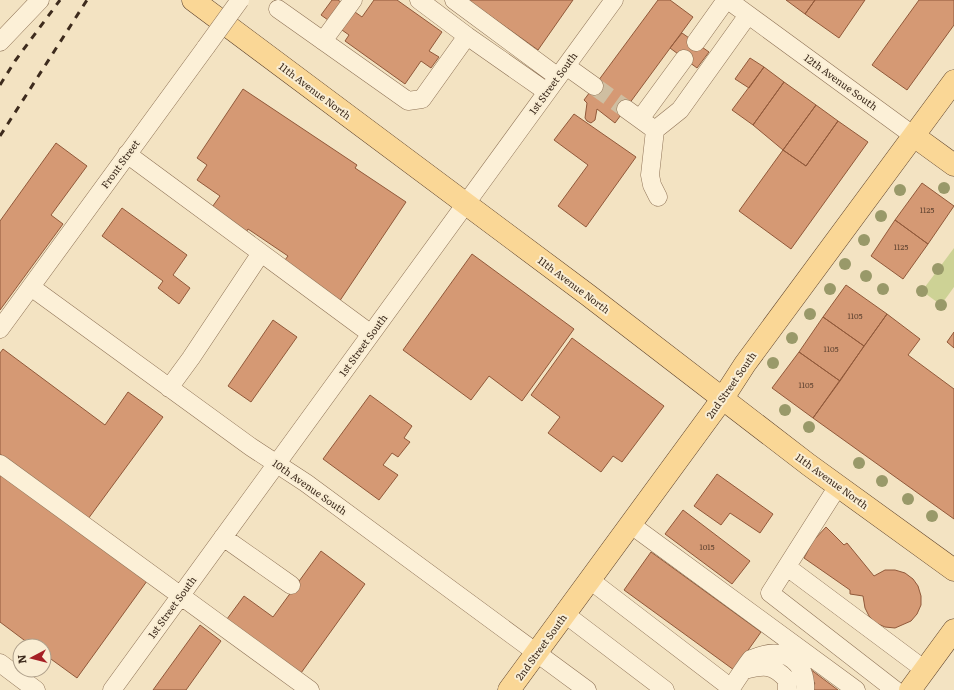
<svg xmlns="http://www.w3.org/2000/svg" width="954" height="690" viewBox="0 0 954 690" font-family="Literata,serif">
  <rect width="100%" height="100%" fill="#f3e3c2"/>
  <!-- green -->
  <path fill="#cdd295" d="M 954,248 L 954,287 L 941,305 L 922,291 Z"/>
  <!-- building -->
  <path fill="#d59974" stroke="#91593a" d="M 332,0 L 338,0 L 362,17 L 374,0 L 397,0 L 442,32 L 429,51 L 439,57 L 431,68 L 421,61 L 405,84 L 345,41 L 349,35 L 321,15 Z
    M 468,0 L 573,0 L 538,50 Z
    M 658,0 L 670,0 L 693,17 L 615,123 L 597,109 L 595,120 L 591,123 L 587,121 L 585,118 L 587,103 L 584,100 Z
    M 786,0 L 815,0 L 805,14 Z
    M 815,0 L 865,0 L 839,38 L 805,14 Z
    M 919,0 L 954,0 L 954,25 L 907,90 L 872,65 Z
    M 682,33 L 709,52 L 697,68 L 670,48 Z
    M 750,58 L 764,67 L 749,88 L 735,79 Z
    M 764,67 L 784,82 L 753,125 L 732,110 Z
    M 784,82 L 816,105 L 783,150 L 753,125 Z
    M 243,89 L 357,165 L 355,168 L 406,202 L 339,302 L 282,264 L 288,256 L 248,229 L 245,234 L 210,210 L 220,196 L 197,180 L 207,165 L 197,158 Z
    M 816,105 L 838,121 L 806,166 L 783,150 Z
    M 574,114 L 636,157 L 586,227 L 558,206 L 588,165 L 554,140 Z
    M 838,121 L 868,142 L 791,249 L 739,211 L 783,150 L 806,166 Z
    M 56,143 L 87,166 L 51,215 L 63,224 L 0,310 L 0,221 Z
    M 922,183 L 954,206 L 928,244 L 895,220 Z
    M 122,208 L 187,255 L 173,275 L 190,288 L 179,304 L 158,288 L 163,281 L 102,236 Z
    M 895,220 L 928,244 L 903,279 L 871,256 Z
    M 472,254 L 574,329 L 522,401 L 489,376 L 471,400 L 403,350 Z
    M 846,285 L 887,314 L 864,346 L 823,317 Z
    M 887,314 L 920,339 L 908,355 L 954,389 L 954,519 L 813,418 Z
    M 823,317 L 864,346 L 840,381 L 799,352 Z
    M 273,320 L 297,337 L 251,402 L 228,386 Z
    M 954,332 L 954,348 L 947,342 Z
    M 572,338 L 664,406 L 622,462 L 613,456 L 601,472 L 548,433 L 560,417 L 531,395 Z
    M 3,349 L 105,425 L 128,392 L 163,417 L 88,519 L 0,454 L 0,353 Z
    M 799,352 L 840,381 L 813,418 L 772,388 Z
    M 370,395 L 412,426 L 404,438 L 410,442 L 398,457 L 392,453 L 383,465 L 398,475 L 379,500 L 323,459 Z
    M 0,474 L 147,581 L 77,678 L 44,654 L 44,646 L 32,646 L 0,622 Z
    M 717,474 L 773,514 L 760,533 L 730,513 L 721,525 L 694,506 Z
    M 683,510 L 750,561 L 732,584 L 665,534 Z
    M 826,527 L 844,545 L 847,543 L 874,576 L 885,570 L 895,570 L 905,573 L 913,579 L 918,586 L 921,596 L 921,605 L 917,614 L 911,621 L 895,628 L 885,627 L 876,623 L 869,616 L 865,608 L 863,596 L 850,594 L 850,590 L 804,558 L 813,541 Z
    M 321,551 L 365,584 L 301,673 L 227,619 L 244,596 L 273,617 Z
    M 651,552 L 761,632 L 734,670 L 624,590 Z
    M 200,625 L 221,641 L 186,690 L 153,690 Z
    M 810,669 L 838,690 L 810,690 L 815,683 L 805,676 Z"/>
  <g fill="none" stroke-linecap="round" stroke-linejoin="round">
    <!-- minor-tunnel -->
    <path stroke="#cfbea1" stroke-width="18" stroke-dasharray="18 9" stroke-linecap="butt" d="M 594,86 L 626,109"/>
    <defs>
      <path id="minor" d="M 419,0 L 467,36 L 547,92
        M 454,0 L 558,77
        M 728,0 L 914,136
        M 278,9 L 408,101 L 422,99 L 467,36
        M 323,41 L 353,0
        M 0,42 L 40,0
        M 696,42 L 726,0
        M 566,66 L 594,86
        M 626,109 L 655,130 L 680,110 L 748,15
        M 640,119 L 684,59
        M 655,130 L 650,175 L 652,185 L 658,197
        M 127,154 L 371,334
        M 31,287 L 251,447 L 306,483 L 587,690
        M 0,329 L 206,47
        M 169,388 L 191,358 L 261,253
        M 0,464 L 310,690
        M 838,486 L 770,593 L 895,690
        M 630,524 L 856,690
        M 223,537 L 291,585
        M 787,567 L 925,670
        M 590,580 L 731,688
        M 565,614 L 665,690
        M 0,663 L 36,690
        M 744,670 C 764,665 773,664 787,680 L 787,690
        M 112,690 L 614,0
        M 730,690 C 733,685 749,661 751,659 C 753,658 757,657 760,656 C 785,647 807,663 805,690"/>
      <path id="major" d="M 193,0 L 588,295 L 809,465 L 954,570
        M 914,136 L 954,165
        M 509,690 L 723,398 L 745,364 L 954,81
        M 910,690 L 954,630"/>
    </defs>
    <!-- minor casing -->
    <use href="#minor" stroke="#8f7357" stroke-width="19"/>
    <!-- major casing -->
    <use href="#major" stroke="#5d412b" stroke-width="23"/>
    <!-- minor -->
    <use href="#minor" stroke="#fcf0d7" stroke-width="18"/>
    <!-- major -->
    <use href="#major" stroke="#fad796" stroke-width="22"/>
    <!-- rail -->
    <path stroke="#3d2b1d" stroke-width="3" stroke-dasharray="7 7" stroke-linecap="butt" d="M 0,85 L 15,61 L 60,0
      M 0,136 L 87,0"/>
    <defs>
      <path id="minor-bridge" d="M 206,47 L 240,0"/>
    </defs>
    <!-- minor-bridge casing -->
    <use href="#minor-bridge" stroke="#8f7357" stroke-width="19" stroke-linecap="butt"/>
    <!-- minor-bridge -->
    <use href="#minor-bridge" stroke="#fcf0d7" stroke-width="18"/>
  </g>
  <!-- trees -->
  <g fill="#999969">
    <circle cx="944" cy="188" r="6"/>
    <circle cx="900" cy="190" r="6"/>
    <circle cx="881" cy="216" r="6"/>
    <circle cx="864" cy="240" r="6"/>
    <circle cx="845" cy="264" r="6"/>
    <circle cx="938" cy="269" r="6"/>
    <circle cx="866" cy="276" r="6"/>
    <circle cx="830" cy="289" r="6"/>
    <circle cx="883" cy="289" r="6"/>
    <circle cx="922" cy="291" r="6"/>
    <circle cx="941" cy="305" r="6"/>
    <circle cx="810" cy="314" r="6"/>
    <circle cx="792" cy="338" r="6"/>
    <circle cx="773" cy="363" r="6"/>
    <circle cx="785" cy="410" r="6"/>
    <circle cx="809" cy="427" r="6"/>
    <circle cx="859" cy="463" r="6"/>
    <circle cx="882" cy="481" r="6"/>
    <circle cx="908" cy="499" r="6"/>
    <circle cx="932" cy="516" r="6"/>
  </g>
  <g text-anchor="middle" stroke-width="4" stroke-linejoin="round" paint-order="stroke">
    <!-- number labels -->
    <g font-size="8" fill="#634633">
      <text x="927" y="213">1125</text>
      <text x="901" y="250">1125</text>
      <text x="855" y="319">1105</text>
      <text x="831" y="352">1105</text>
      <text x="806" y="388">1105</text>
      <text x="707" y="550">1015</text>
    </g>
    <!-- street labels -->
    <g font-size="10" fill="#3d2b1d" stroke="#f9edd3">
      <text transform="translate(841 82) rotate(36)" y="4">12th Avenue South</text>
      <text transform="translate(553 83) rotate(-54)" y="4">1st Street South</text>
      <text transform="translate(315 91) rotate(37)" y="4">11th Avenue North</text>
      <text transform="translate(120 164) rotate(-54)" y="4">Front Street</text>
      <text transform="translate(574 285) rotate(37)" y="4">11th Avenue North</text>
      <text transform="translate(363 345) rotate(-54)" y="4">1st Street South</text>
      <text transform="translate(731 385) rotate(-55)" y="4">2nd Street South</text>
      <text transform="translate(832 481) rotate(36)" y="4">11th Avenue North</text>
      <text transform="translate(310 487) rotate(35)" y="4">10th Avenue South</text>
      <text transform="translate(172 607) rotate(-54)" y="4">1st Street South</text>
      <text transform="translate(541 647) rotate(-54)" y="4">2nd Street South</text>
    </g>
  </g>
  <!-- north arrow -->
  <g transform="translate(32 658) rotate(263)"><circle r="19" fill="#f9edd3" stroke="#ae9f8a"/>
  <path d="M0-3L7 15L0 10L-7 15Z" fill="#a52025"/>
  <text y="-6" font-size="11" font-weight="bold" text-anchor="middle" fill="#3d2b1d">N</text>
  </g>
</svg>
